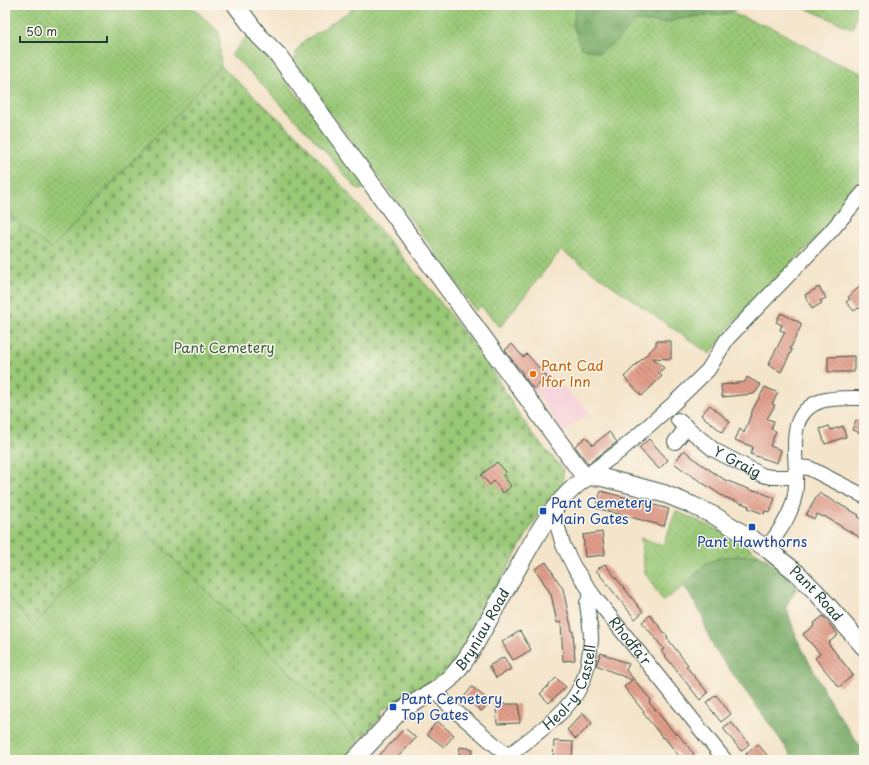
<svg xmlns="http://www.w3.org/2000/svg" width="869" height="765" viewBox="0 0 869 765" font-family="'Playpen Sans',sans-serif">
  <defs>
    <pattern id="grass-dots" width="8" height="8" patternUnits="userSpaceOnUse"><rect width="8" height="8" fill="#99c876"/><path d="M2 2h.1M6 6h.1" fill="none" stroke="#7ca462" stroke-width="1.8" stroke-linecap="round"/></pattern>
    <pattern id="forest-crowns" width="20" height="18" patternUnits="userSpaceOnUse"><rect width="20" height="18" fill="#7aac67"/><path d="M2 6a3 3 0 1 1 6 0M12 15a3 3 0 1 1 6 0" fill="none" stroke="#638d56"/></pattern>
    <pattern id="cemetery-stones" width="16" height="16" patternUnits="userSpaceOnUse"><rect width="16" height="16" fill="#99c876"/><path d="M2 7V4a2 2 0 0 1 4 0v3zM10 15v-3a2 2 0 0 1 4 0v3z" fill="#7ca462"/></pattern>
    <pattern id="building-back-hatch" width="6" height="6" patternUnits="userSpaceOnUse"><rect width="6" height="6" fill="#e29e8b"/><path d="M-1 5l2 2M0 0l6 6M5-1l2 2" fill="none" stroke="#b78272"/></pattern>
  </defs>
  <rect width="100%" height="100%" fill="#fbf7ec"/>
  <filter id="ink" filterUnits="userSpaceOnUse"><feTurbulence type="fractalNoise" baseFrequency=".025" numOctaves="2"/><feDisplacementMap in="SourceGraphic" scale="8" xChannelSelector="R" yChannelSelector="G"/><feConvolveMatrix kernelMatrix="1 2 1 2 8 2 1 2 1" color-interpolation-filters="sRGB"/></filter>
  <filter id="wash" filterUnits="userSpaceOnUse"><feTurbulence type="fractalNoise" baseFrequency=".012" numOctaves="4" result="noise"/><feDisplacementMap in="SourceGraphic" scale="16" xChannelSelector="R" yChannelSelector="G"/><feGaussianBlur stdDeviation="0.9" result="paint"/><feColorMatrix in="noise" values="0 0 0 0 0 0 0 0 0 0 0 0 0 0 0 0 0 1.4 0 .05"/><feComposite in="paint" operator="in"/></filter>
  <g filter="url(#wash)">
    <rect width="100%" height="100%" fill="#f4e4c9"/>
    <!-- built -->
    <path fill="#f6cfd9" d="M 532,358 L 553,378 L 590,412 L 563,433 L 534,389 L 521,375 L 523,373 L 520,369 Z"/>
    <!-- grass -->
    <path fill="url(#grass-dots)" stroke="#5c8255" d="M 5,5 L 190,5 L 219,32 L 221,66 L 51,249 L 8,214 L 5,220 Z
      M 352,5 L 639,5 L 684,18 L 731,13 L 775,29 L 830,60 L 864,74 L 864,184 L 845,202 L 823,232 L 732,324 L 710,354 L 561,250 L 500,327 L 481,306 L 476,311 L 430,245 L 294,64 L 296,52 L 303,42 L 354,8 Z
      M 798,5 L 859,5 L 853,29 Z
      M 248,35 L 261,48 L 323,128 L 367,187 L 361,190 L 354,186 L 326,152 L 252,74 L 231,55 Z
      M 676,511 L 723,532 L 760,555 L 722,557 L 705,564 L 684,586 L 663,601 L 645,573 L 642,554 L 641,538 L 663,545 Z
      M 132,519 L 359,740 L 342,760 L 5,760 L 5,592 L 33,625 Z"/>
    <!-- forest -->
    <path fill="url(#forest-crowns)" stroke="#4c744e" d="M 576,5 L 740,5 L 731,13 L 684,18 L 663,23 L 636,21 L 618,39 L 600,53 L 581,48 L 573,25 Z
      M 760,555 L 766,558 L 798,586 L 786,606 L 796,637 L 829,700 L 864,753 L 864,760 L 794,760 L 774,730 L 714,648 L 707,632 L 702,614 L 684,586 L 705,564 L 722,557 Z"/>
    <!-- cemetery -->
    <path fill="url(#cemetery-stones)" stroke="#5c8255" d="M 221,66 L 302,140 L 368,216 L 433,293 L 488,363 L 516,410 L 538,441 L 563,469 L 563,482 L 560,487 L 540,511 L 459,655 L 438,680 L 394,706 L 388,706 L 381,712 L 382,717 L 359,740 L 132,519 L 33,626 L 5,592 L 5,220 L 8,214 L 51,249 Z"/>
    <g id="blocks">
      <!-- building -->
      <path fill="url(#building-back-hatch)" d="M 864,283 L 864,304 L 859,309 L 858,308 L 854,311 L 846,302 L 850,299 L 848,297 Z
        M 819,287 L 826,298 L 820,301 L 822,303 L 812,309 L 805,295 Z
        M 781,313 L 801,323 L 801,326 L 790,349 L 792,350 L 781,372 L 768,365 L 785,332 L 780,330 L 782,325 L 776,322 Z
        M 656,341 L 671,341 L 671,359 L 653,358 L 664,368 L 658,373 L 662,376 L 642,396 L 624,377 L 656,345 Z
        M 512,344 L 523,357 L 527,354 L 547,377 L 534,389 L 522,374 L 523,373 L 515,364 L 505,350 Z
        M 854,356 L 854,372 L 828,372 L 828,357 Z
        M 747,377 L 761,385 L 754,394 L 722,397 L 721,385 L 745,382 Z
        M 765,387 L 778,393 L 772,404 L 775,405 L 767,419 L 774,421 L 771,429 L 776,431 L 770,446 L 781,450 L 777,463 L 750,454 L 753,447 L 735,440 L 740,429 L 744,433 L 753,409 Z
        M 710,405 L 730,422 L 722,432 L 701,415 Z
        M 856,420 L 864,423 L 864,434 L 852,430 Z
        M 829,426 L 831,430 L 843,426 L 846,437 L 825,444 L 820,429 Z
        M 609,432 L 617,442 L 588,464 L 575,446 L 586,437 L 593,445 Z
        M 649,439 L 668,460 L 659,469 L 639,448 Z
        M 684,450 L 698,462 L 725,480 L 754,491 L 755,490 L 775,498 L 770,512 L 765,511 L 764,514 L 748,508 L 749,506 L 724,497 L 686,472 L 674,463 Z
        M 497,462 L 506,472 L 503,475 L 511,486 L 503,493 L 494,481 L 490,485 L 481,475 Z
        M 601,491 L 669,509 L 664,526 L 596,508 Z
        M 819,493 L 859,515 L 858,517 L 864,520 L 864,540 L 824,516 L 824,517 L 817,514 L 814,519 L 806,515 Z
        M 602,532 L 605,555 L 585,557 L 583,535 Z
        M 546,562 L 563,589 L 572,631 L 573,631 L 575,660 L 563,661 L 561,622 L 557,623 L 551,594 L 535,569 Z
        M 605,564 L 643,612 L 635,619 L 596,570 Z
        M 650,615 L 668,637 L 667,638 L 688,665 L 686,666 L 708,693 L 700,700 L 661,651 L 664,649 L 642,622 Z
        M 823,616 L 838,635 L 828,643 L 853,675 L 839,687 L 815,658 L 820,654 L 803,634 L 814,626 L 813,624 Z
        M 520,631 L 531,650 L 513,660 L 502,642 Z
        M 601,653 L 629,664 L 626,670 L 651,700 L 649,702 L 675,734 L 677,733 L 694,754 L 687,760 L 682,760 L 664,737 L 663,738 L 643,713 L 644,712 L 624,687 L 632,680 L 596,665 Z
        M 504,657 L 511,669 L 496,678 L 489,666 Z
        M 556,678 L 566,687 L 549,703 L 540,694 Z
        M 472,687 L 490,701 L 482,711 L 464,697 Z
        M 716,695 L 731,714 L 721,722 L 706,703 Z
        M 496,704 L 519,704 L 520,723 L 497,724 Z
        M 583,713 L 592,723 L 576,739 L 567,730 Z
        M 437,721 L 454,735 L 444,747 L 427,734 Z
        M 731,722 L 749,744 L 741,751 L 723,728 Z
        M 405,728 L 416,738 L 395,760 L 375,760 Z
        M 554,741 L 573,742 L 572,760 L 553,760 Z
        M 758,744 L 771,760 L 752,760 L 746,754 Z
        M 460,747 L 473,749 L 471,760 L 458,760 Z"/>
    </g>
  </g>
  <g filter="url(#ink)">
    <use href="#blocks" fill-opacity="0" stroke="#3f564a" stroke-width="1"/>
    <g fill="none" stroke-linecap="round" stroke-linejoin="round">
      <defs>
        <g id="minor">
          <path id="s1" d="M 678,420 L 714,450 L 762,475 L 771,477 L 796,477"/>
          <path d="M 675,442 L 687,427"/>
          <path d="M 796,467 L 809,468 L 864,496"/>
          <path d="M 587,477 L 594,470 L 620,451 L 673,404 L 708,370 L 727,339 L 831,231 L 864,192"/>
          <path id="s2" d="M 549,516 L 556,521 L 563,545 L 574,567 L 593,595 L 725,760"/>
          <path d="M 766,548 C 779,533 792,514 795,494 C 801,463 780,415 821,401 C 833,397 851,398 864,398"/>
          <path d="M 436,690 L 445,702 L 508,756 L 514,760"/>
          <path id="s3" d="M 503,760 C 527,740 567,715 580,687 C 587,674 590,654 591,639 C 591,627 588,615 587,603 L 590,597 L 593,595"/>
        </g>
        <g id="tertiary">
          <path d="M 236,5 L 259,36 L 278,55 L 581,472 L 587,477"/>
          <path id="s4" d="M 587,477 L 600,477 L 636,486 L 665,494 L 692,505 L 715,516 L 766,548 L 797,573 L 816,592 L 864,647"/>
          <path id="s5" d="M 354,760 L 400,711 L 436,690 L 450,679 L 463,663 L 473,648 C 487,623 501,598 515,573 C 535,538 553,500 587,477"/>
        </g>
      </defs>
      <!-- minor casing -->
      <use href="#minor" stroke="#3f564a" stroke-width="16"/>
      <!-- tertiary casing -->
      <use href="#tertiary" stroke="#3f564a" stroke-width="19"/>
      <!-- minor -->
      <use href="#minor" stroke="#fff" stroke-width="14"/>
      <!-- tertiary -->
      <use href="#tertiary" stroke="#fff" stroke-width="17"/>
    </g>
  </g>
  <!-- markers -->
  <circle fill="#e8710a" stroke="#fbf7ec" stroke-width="1.5" cx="533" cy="374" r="4"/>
  <g fill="#1a4fb4" stroke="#fbf7ec" stroke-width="1.5">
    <rect x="539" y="507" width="8" height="8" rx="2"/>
    <rect x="748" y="523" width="8" height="8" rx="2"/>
    <rect x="389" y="703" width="8" height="8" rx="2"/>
  </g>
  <g text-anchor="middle" stroke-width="3" stroke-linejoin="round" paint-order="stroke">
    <!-- park labels -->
    <g font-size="14" fill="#3e6044" stroke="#fbf7ec">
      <text x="224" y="353">Pant Cemetery</text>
    </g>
    <!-- food labels -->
    <g font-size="14" fill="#c56008" stroke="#fbf7ec" text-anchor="start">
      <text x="541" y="371">Pant Cad<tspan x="541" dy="16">Ifor Inn</tspan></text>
    </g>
    <!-- street labels -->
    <g font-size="14" fill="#1f3d34" stroke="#fbf7ec">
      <text dy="5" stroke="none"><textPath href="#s1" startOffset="73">Y Graig</textPath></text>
      <text dy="5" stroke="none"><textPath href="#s4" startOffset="263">Pant Road</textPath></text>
      <text dy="5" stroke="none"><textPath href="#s5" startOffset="186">Bryniau Road</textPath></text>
      <text dy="5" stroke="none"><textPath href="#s2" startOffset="151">Rhodfa'r</textPath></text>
      <text dy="5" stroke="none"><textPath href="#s3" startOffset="102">Heol-y-Castell</textPath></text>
    </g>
    <!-- transit labels -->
    <g font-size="14" fill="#164399" stroke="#fbf7ec" text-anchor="start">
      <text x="551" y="508">Pant Cemetery<tspan x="551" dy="16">Main Gates</tspan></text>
      <text x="752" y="547" text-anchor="middle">Pant Hawthorns</text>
      <text x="401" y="704">Pant Cemetery<tspan x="401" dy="16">Top Gates</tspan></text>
    </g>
  </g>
  <!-- margin -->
  <rect width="869" height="765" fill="none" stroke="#fbf7ec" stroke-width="20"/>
  <!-- scale -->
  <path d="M20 36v6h87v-6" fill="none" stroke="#1f3d34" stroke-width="2"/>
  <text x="26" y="36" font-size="12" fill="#1f3d34" stroke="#fbf7ec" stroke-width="3" paint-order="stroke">50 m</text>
</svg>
